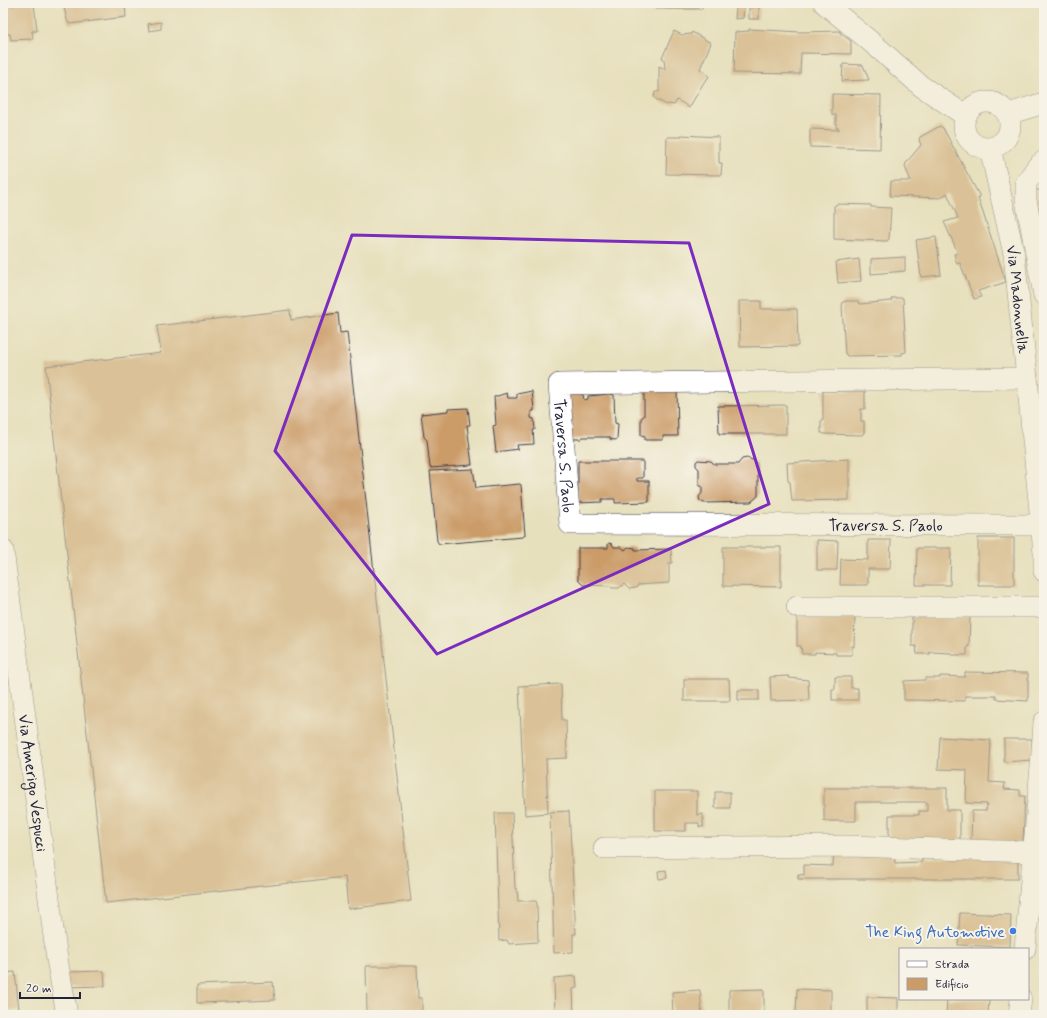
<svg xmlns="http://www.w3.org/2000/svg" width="1047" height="1018" viewBox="0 0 1047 1018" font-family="Mynerve,sans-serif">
  <rect width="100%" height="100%" fill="#f7f3e8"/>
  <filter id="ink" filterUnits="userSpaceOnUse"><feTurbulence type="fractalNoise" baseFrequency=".025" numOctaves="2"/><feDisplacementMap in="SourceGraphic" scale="8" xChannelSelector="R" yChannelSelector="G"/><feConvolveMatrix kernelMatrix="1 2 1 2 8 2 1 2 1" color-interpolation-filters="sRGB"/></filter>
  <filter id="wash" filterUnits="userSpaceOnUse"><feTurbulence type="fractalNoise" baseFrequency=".012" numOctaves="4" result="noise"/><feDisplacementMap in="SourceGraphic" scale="16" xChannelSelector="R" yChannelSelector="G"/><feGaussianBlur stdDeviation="0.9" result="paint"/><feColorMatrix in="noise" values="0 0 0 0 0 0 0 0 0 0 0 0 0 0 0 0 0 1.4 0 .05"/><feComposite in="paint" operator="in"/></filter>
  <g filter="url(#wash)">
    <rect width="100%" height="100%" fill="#e7e0bd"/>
    <g id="blocks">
      <!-- building -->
      <path fill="#cb9b68" d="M 14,3 L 34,3 L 37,31 L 32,31 L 33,39 L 11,40 L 10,34 L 3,34 L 3,7 L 15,5 Z
        M 63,3 L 125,3 L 126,17 L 69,24 L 67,20 Z
        M 654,3 L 703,3 L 702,9 L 655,9 Z
        M 759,7 L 759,19 L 749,19 L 749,8 Z
        M 736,8 L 744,8 L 743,18 L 735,19 Z
        M 161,22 L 161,29 L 149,31 L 148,24 Z
        M 749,29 L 800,32 L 840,31 L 840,33 L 851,41 L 851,54 L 801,53 L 800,74 L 734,73 L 735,32 L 749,31 Z
        M 674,31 L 682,35 L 691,34 L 692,32 L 711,43 L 700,69 L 705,72 L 709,77 L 704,82 L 689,108 L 684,104 L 677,100 L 674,105 L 668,104 L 667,105 L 657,100 L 654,97 L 655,92 L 659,92 L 659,66 L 665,69 L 664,59 L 662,58 Z
        M 843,64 L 863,65 L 869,80 L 842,81 Z
        M 832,94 L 881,95 L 880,149 L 810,147 L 810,129 L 839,130 L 839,128 L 836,128 L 836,115 L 832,115 Z
        M 940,126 L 943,128 L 980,197 L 978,198 L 1006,282 L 978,291 L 981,297 L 974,299 L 960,263 L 957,264 L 954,254 L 958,253 L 944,222 L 958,218 L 947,193 L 941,198 L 890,196 L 891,181 L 911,181 L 905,167 L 906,163 L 921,145 L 919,140 L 920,137 Z
        M 681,135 L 719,137 L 719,163 L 722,163 L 721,175 L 666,174 L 667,137 L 681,137 Z
        M 1044,189 L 1044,239 L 1033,191 Z
        M 837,204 L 871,205 L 871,207 L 891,208 L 889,239 L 887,241 L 834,239 L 834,206 Z
        M 936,237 L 941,275 L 921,277 L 916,240 Z
        M 905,257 L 905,271 L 871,274 L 871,259 Z
        M 859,259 L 861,281 L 838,283 L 836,262 Z
        M 892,298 L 903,298 L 906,352 L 902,353 L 902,355 L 847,356 L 846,354 L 845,354 L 842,306 L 843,302 L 846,301 L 858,301 L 860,304 L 891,301 Z
        M 739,301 L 761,301 L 761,309 L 797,309 L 798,346 L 740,347 Z
        M 290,310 L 291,320 L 338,313 L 340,333 L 347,332 L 411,901 L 348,909 L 345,877 L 106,903 L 46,366 L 161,353 L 157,326 Z
        M 677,389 L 678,436 L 663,436 L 663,440 L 645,440 L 645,436 L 641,435 L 641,418 L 644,416 L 644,391 Z
        M 532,391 L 534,409 L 534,411 L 531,411 L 531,418 L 534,419 L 535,430 L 533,430 L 534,444 L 517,445 L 518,449 L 496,452 L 493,426 L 496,425 L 494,397 L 507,393 L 508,398 L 517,398 L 517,394 Z
        M 823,391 L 865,391 L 865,409 L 861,409 L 861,421 L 864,421 L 864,433 L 862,435 L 824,434 L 823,433 L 821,433 L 821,421 L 823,421 Z
        M 580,394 L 583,395 L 584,400 L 588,399 L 588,396 L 609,394 L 614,395 L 615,423 L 618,424 L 617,439 L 615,440 L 610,439 L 610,437 L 583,437 L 581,439 L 570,439 L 566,395 Z
        M 786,405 L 786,434 L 719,434 L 718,406 Z
        M 468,408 L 470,425 L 467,425 L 472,465 L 430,468 L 427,440 L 424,437 L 421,414 L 448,411 L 448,409 Z
        M 747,458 L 753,460 L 757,463 L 758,472 L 758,496 L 751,502 L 704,503 L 700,501 L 699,497 L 702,493 L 702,486 L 699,486 L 699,469 L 696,466 L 696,462 L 698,460 L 711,461 L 714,464 L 738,464 L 742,459 Z
        M 849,459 L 849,500 L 792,501 L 790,482 L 788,481 L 787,463 Z
        M 578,461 L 643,461 L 643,478 L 637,478 L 637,481 L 649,481 L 649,502 L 615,503 L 615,499 L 602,499 L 602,502 L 578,503 Z
        M 473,469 L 476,488 L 520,484 L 521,485 L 525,535 L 523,537 L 439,544 L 437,541 L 430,471 Z
        M 978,538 L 1014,538 L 1014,585 L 978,585 Z
        M 817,540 L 838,541 L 837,570 L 817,570 Z
        M 868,540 L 891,540 L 890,569 L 868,569 L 868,585 L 840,585 L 841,559 L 868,560 Z
        M 609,543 L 612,544 L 614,547 L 621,547 L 625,550 L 628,547 L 635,548 L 635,550 L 671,549 L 672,563 L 669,563 L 669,583 L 638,585 L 636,588 L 629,589 L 624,584 L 619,588 L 612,588 L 610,586 L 583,585 L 578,580 L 578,548 L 608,548 L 608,545 Z
        M 723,547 L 781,547 L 781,587 L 723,586 Z
        M 917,548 L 951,548 L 950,585 L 916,585 Z
        M 797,615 L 855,616 L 854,647 L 852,646 L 852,655 L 836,655 L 836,653 L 815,652 L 815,654 L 802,654 L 801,646 L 797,646 Z
        M 912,615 L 970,616 L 969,646 L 967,647 L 967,655 L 951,655 L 951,653 L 930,652 L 930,654 L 917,654 L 916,646 L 912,646 Z
        M 965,672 L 1028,673 L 1028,701 L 996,699 L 996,696 L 965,696 L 965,701 L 904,700 L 904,681 L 925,680 L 925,678 L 940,678 L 940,676 L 965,677 Z
        M 789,676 L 789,678 L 808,680 L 809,700 L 771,701 L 770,677 Z
        M 835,677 L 851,677 L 851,688 L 858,688 L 858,700 L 832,700 L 832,689 L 835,689 Z
        M 684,679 L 729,679 L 730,701 L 684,701 Z
        M 561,684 L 562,720 L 566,720 L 567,758 L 546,759 L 548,813 L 525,815 L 519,686 Z
        M 738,690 L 759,690 L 759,700 L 738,700 Z
        M 940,737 L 991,740 L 989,782 L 1005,783 L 1004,789 L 1020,790 L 1020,796 L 1025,796 L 1023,843 L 971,840 L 972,811 L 986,811 L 987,804 L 966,803 L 967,770 L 938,769 Z
        M 1004,739 L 1032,739 L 1032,760 L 1004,762 Z
        M 824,788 L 947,788 L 947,810 L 960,810 L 960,842 L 889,841 L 889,815 L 919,815 L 919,811 L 927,811 L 927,802 L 856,802 L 856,821 L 824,821 Z
        M 655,791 L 697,791 L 697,815 L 703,814 L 703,827 L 699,827 L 699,823 L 686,823 L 686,831 L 655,831 Z
        M 715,792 L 730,792 L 730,808 L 715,808 Z
        M 569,811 L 576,934 L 573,934 L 573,952 L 554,953 L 550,812 Z
        M 495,813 L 512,813 L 515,889 L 517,889 L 518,901 L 536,901 L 537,904 L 538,942 L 509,944 L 507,940 L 499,941 Z
        M 894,850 L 895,863 L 922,862 L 922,857 L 1018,856 L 1018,879 L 798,879 L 798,874 L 804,875 L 804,865 L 833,866 L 834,851 Z
        M 666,870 L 667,878 L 659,879 L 658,871 Z
        M 960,913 L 1011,915 L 1010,947 L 958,945 Z
        M 366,966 L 417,966 L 418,998 L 422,998 L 422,1015 L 367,1015 Z
        M 104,971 L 105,986 L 66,987 L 66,972 Z
        M 15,972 L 19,1010 L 3,1011 L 3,973 Z
        M 576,976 L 577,988 L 573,989 L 574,1015 L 555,1015 L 554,978 Z
        M 273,982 L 275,1000 L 197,1003 L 197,985 Z
        M 764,989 L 764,1015 L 729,1015 L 729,990 Z
        M 797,989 L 831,990 L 831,1014 L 796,1014 Z
        M 700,990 L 702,1015 L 673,1015 L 672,992 Z
        M 867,997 L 898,998 L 898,1015 L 867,1015 Z
        M 947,999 L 989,999 L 988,1015 L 946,1015 Z"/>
    </g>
  </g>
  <g filter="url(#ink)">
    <use href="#blocks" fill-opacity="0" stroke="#403e4e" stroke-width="1"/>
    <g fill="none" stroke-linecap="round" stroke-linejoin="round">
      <defs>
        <g id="minor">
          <path d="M 824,3 L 877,47 L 921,86 L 966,116"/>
          <circle cx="987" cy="125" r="23"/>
          <path d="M 1008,114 L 1044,103"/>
          <path id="s1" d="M 990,148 L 1014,254 L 1027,378 L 1044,553 L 1044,571"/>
          <path d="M 1044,161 L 1037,167 L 1026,183 L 1026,200 L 1044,295"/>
          <path id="s2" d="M 1027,378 L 559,384 L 570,524 L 1044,525"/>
          <path id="s3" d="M 3,550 L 57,959 L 67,1015"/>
          <path d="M 797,607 L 1044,607"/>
          <path d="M 604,848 L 850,846 L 1033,852"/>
          <path d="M 1025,949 L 1041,766 L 1044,722"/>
          <path d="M 1019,1015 L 1021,999"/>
        </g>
      </defs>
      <!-- minor casing -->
      <use href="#minor" stroke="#403e4e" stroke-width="22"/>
      <!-- minor -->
      <use href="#minor" stroke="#fff" stroke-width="21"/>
    </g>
  </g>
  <!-- marked area -->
  <path d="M0 0H1047V1018H0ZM 352,235 L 689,243 L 769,504 L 437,654 L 275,451 Z" fill="#e7e0bd" fill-opacity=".55" fill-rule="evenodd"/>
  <path fill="none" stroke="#7b2cbf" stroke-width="3" stroke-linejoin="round" d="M 352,235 L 689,243 L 769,504 L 437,654 L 275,451 Z"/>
  <!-- markers -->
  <circle fill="#3f7fe0" stroke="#f7f3e8" stroke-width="1.5" cx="1013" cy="931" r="4"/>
  <g text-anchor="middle" stroke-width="4" stroke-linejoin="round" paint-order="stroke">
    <!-- street labels -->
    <g font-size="16" fill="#22223b" stroke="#f7f3e8">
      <text dy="6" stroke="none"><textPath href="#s1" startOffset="154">Via Madonnella</textPath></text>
      <text dy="6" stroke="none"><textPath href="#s2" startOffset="540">Traversa S. Paolo</textPath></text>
      <text dy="6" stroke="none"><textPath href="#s2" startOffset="924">Traversa S. Paolo</textPath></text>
      <text dy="6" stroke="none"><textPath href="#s3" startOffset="235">Via Amerigo Vespucci</textPath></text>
    </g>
    <!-- shop labels -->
    <g font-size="16" fill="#366cbe" stroke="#f7f3e8" text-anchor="end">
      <text x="1005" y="937">The King Automotive</text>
    </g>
  </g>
  <!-- margin -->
  <rect width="1047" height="1018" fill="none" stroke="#f7f3e8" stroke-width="16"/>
  <!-- legend -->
  <rect x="899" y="948" width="130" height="52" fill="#f7f3e8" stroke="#a29fa3"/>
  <rect x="907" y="961" width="20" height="6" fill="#ffffff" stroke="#a29fa3"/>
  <text x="935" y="968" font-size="12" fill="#22223b">Strada</text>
  <rect x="907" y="978" width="20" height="12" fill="#cb9b68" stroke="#a29fa3"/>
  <text x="935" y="988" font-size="12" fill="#22223b">Edificio</text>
  <!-- scale -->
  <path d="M20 992v6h60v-6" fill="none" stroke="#22223b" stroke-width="2"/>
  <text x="26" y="992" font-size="12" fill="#22223b" stroke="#f7f3e8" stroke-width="3" paint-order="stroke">20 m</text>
</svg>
